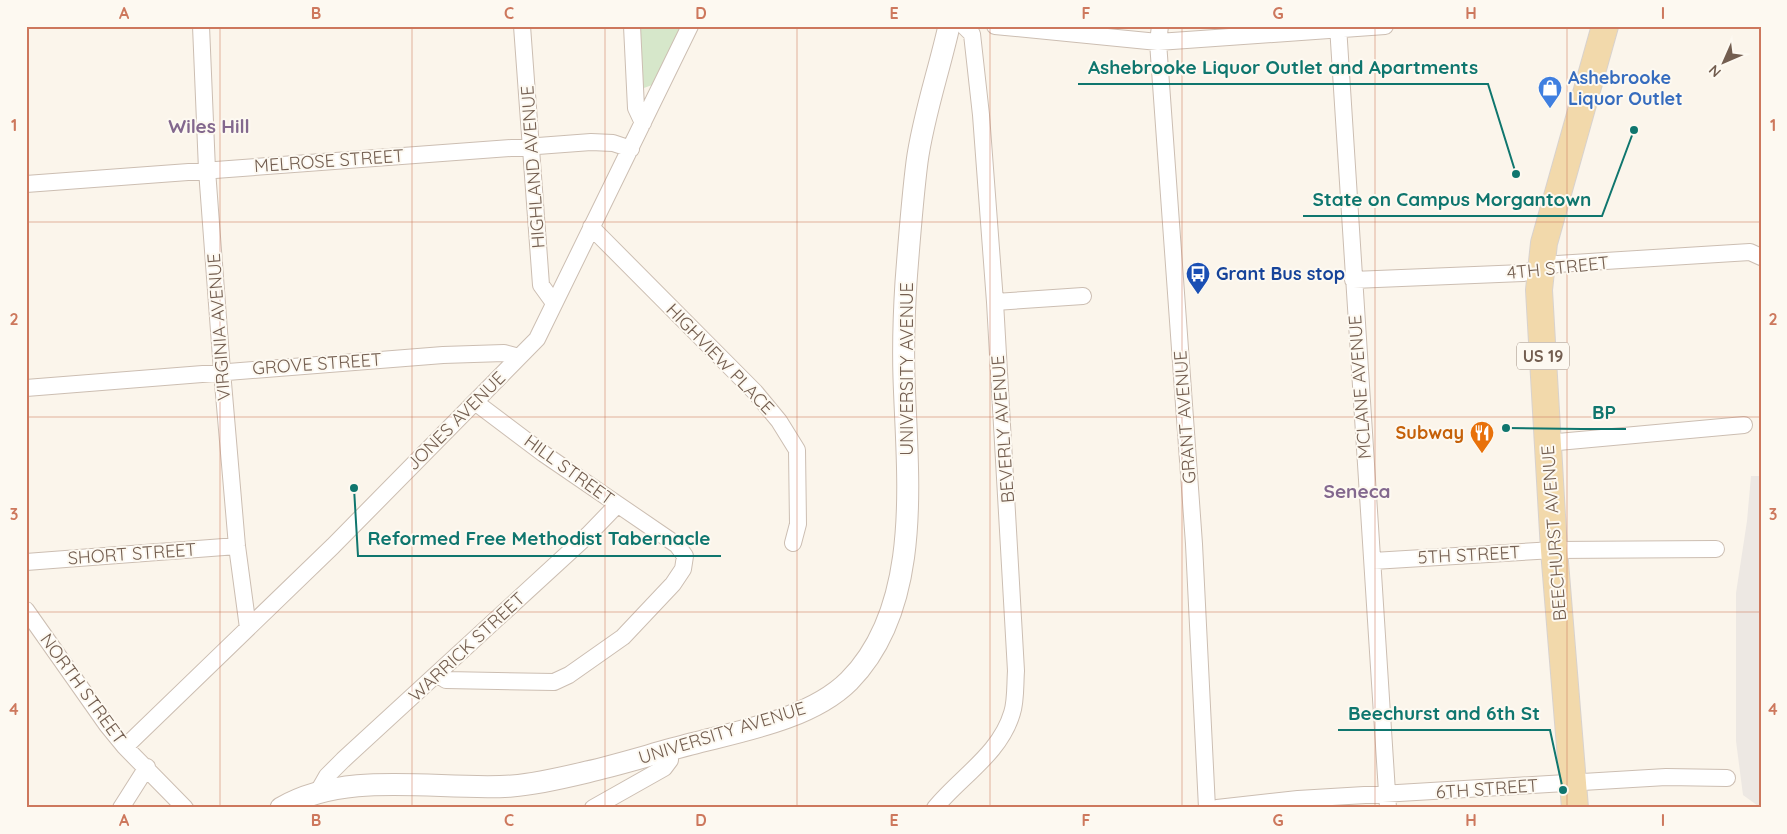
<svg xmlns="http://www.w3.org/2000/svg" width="1787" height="834" viewBox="0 0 1787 834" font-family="Quicksand,sans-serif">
  <rect width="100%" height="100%" fill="#fbf5eb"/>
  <!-- industrial -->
  <path fill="#ede8e3" d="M 1751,476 L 1761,476 L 1761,808 L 1743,795 L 1736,741 L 1736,593 L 1747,521 Z"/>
  <!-- green -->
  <path fill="#d6e7ca" d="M 634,26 L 683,26 L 655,84 L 641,89 Z"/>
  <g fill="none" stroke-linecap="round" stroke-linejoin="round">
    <defs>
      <path id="minor" d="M 201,26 L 207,170 L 222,371 L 237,546 L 248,628
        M 522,26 L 541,285 L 554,303
        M 632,26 L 636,108 L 643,123
        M 995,26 L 1158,42 L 1385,26
        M 1160,26 L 1158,42 L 1194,544 L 1207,808
        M 1338,26 L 1388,808
        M 26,184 L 591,142 L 613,143 L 631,149
        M 591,227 L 755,392 L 779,421 L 797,450 L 798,524 L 793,543
        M 1353,280 L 1523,273 L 1557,264 L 1750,252 L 1761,257
        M 995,302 L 1083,296
        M 26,388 L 443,355 L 504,353 L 519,357
        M 1547,443 L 1744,425
        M 1373,561 L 1554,550 L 1716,549
        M 26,562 L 237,546
        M 26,610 L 107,725 L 125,747 L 185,808
        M 437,674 L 446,680 L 554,682 L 569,675 L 623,637 L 673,584 L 683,569 L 685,556 L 677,545 L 544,454 L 475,402
        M 125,747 L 333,546 L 537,339 L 690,26
        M 319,790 L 327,776 L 343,760 L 588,535 L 617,505
        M 121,808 L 147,767
        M 593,808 L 664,768 L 670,760 L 669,750
        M 935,808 C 960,777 1000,754 1012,713 C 1016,701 1015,684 1016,671 L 995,302 L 981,115 L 972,34 L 964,26
        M 1217,808 L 1298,799 L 1666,777 L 1727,778"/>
      <path id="tertiary" d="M 281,808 C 348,769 438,791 512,786 C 537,784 562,778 587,772 C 622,764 656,753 691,744 C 741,731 811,719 849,681 C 924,605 907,475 904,378 C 903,346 904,314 906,282 C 909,243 912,202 917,162 C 923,117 939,71 949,26"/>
      <path id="primary" d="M 1575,808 L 1554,550 L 1539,290 L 1544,243 L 1605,26"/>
    </defs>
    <!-- minor casing -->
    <use href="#minor" stroke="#ccbeb2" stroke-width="18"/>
    <!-- tertiary casing -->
    <use href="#tertiary" stroke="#ccbeb2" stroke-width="23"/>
    <!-- primary casing -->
    <use href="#primary" stroke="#d8d2ce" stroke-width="28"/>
    <!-- minor -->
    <use href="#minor" stroke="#fff" stroke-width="16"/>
    <!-- tertiary -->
    <use href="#tertiary" stroke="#fff" stroke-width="21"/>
    <!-- primary -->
    <use href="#primary" stroke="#f2d9ab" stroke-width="26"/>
  </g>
  <!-- grid -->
  <path fill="none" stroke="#cd785d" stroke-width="1" stroke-opacity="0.55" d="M 220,26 L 220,808M 412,26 L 412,808M 605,26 L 605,808M 797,26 L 797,808M 990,26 L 990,808M 1182,26 L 1182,808M 1375,26 L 1375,808M 1567,26 L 1567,808M 26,222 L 1761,222M 26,417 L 1761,417M 26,612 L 1761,612"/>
  <!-- icons -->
  <defs>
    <symbol id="shop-pin" viewBox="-11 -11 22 30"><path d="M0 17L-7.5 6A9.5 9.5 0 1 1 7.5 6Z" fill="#3f7fe0" stroke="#fdf9f1"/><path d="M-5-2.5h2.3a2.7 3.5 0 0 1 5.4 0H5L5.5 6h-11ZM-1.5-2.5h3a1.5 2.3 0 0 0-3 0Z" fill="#fff"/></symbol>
    <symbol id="bus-pin" viewBox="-11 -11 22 30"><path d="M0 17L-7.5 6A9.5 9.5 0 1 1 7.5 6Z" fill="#1a4fb4" stroke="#fdf9f1"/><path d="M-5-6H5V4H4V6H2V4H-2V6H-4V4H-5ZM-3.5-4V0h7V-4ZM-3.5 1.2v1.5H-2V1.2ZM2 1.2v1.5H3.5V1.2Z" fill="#fff"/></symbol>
    <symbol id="restaurant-pin" viewBox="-11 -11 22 30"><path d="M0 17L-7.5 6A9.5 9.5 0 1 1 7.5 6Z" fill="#e8710a" stroke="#fdf9f1"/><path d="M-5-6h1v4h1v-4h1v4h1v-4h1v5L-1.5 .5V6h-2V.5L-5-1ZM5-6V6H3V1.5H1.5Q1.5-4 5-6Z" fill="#fff"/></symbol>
  </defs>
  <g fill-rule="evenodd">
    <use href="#shop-pin" x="1536" y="74" width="28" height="38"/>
    <use href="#bus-pin" x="1184" y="260" width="28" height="38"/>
    <use href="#restaurant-pin" x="1468" y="419" width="28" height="38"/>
  </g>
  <g text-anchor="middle" stroke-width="4" stroke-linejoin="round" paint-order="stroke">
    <!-- shield labels -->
    <rect fill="#fdf9f1" stroke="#9c8c80" stroke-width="1" x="1517" y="342.5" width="52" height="27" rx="4"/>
    <g font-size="16" font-weight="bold" fill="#735e50">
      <text x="1543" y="362">US 19</text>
    </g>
    <!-- shop labels -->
    <g font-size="18" font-weight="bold" fill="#366cbe" stroke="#fdf9f1" text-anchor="start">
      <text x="1568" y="84">Ashebrooke<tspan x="1568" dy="21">Liquor Outlet</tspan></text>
    </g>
    <!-- street labels -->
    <g font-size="18" fill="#735e50" stroke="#fdf9f1">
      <text transform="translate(329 161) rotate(-4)" y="6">MELROSE STREET</text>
      <text transform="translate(533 167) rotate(-94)" y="6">HIGHLAND AVENUE</text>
      <text transform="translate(1558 268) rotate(-6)" y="6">4TH STREET</text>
      <text transform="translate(219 327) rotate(-94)" y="6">VIRGINIA AVENUE</text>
      <text transform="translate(720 359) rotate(46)" y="6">HIGHVIEW PLACE</text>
      <text transform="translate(317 364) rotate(-4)" y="6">GROVE STREET</text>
      <text transform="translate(907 369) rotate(-90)" y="6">UNIVERSITY AVENUE</text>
      <text transform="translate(1360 387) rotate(-94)" y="6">MCLANE AVENUE</text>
      <text transform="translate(1185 417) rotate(-94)" y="6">GRANT AVENUE</text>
      <text transform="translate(456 421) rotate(-45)" y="6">JONES AVENUE</text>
      <text transform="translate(1003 429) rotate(-94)" y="6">BEVERLY AVENUE</text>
      <text transform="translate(569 470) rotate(36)" y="6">HILL STREET</text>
      <text transform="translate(1554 533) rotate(-94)" y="6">BEECHURST AVENUE</text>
      <text transform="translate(132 554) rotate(-4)" y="6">SHORT STREET</text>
      <text transform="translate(1469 555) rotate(-3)" y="6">5TH STREET</text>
      <text transform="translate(467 647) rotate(-43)" y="6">WARRICK STREET</text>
      <text transform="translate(83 689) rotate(54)" y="6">NORTH STREET</text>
      <text transform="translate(722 733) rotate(-17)" y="6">UNIVERSITY AVENUE</text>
      <text transform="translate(1487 789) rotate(-4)" y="6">6TH STREET</text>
    </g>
    <!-- transit labels -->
    <g font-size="18" font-weight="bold" fill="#164399" stroke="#fdf9f1" text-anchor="start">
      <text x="1216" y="280">Grant Bus stop</text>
    </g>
    <!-- food labels -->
    <g font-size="18" font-weight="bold" fill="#c56008" stroke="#fdf9f1" text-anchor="end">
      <text x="1464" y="439">Subway</text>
    </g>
    <!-- neighbourhood labels -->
    <g font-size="19" font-weight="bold" fill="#83688e" stroke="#fdf9f1">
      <text x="209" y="133">Wiles Hill</text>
      <text x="1357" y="498">Seneca</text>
    </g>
  </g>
  <!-- callouts -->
  <path fill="none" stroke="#0f766e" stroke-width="2" d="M1516 174L1488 84H1078M1634 130L1602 216H1303M1506 428L1582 429H1626M354 488L358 556H721M1563 790L1550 730H1338"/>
  <g fill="#0f766e" stroke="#fdf9f1" stroke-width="2">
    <circle cx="1516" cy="174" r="5"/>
    <circle cx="1634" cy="130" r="5"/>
    <circle cx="1506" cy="428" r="5"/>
    <circle cx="354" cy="488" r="5"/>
    <circle cx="1563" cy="790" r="5"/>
  </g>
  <g font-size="19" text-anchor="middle" font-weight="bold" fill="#0f766e" stroke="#fdf9f1" stroke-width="4" stroke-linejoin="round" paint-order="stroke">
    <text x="1283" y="74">Ashebrooke Liquor Outlet and Apartments</text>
    <text x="1452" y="206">State on Campus Morgantown</text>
    <text x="1604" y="419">BP</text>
    <text x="539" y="545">Reformed Free Methodist Tabernacle</text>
    <text x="1444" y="720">Beechurst and 6th St</text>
  </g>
  <!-- border -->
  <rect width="1787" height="834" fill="none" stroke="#fdf9f1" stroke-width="55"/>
  <!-- north arrow -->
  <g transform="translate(1724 62) rotate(225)" stroke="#fdf9f1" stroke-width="4" paint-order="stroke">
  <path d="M0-4L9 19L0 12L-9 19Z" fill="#735e50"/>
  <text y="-8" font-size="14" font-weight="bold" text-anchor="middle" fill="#735e50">N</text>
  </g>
  <rect x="28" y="28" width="1732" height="778" fill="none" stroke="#cd785d" stroke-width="2"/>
  <g font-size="16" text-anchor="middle" font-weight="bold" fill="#cd785d">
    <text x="124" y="19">A</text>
    <text x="316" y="19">B</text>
    <text x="509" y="19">C</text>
    <text x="701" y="19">D</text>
    <text x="894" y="19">E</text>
    <text x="1086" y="19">F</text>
    <text x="1278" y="19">G</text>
    <text x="1471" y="19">H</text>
    <text x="1663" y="19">I</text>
    <text x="14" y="131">1</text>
    <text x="1773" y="131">1</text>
    <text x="14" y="325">2</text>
    <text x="1773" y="325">2</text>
    <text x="14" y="520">3</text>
    <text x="1773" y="520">3</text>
    <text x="14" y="715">4</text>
    <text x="1773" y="715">4</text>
    <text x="124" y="826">A</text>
    <text x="316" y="826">B</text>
    <text x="509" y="826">C</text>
    <text x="701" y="826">D</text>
    <text x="894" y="826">E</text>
    <text x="1086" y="826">F</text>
    <text x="1278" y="826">G</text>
    <text x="1471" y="826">H</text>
    <text x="1663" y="826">I</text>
  </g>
</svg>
